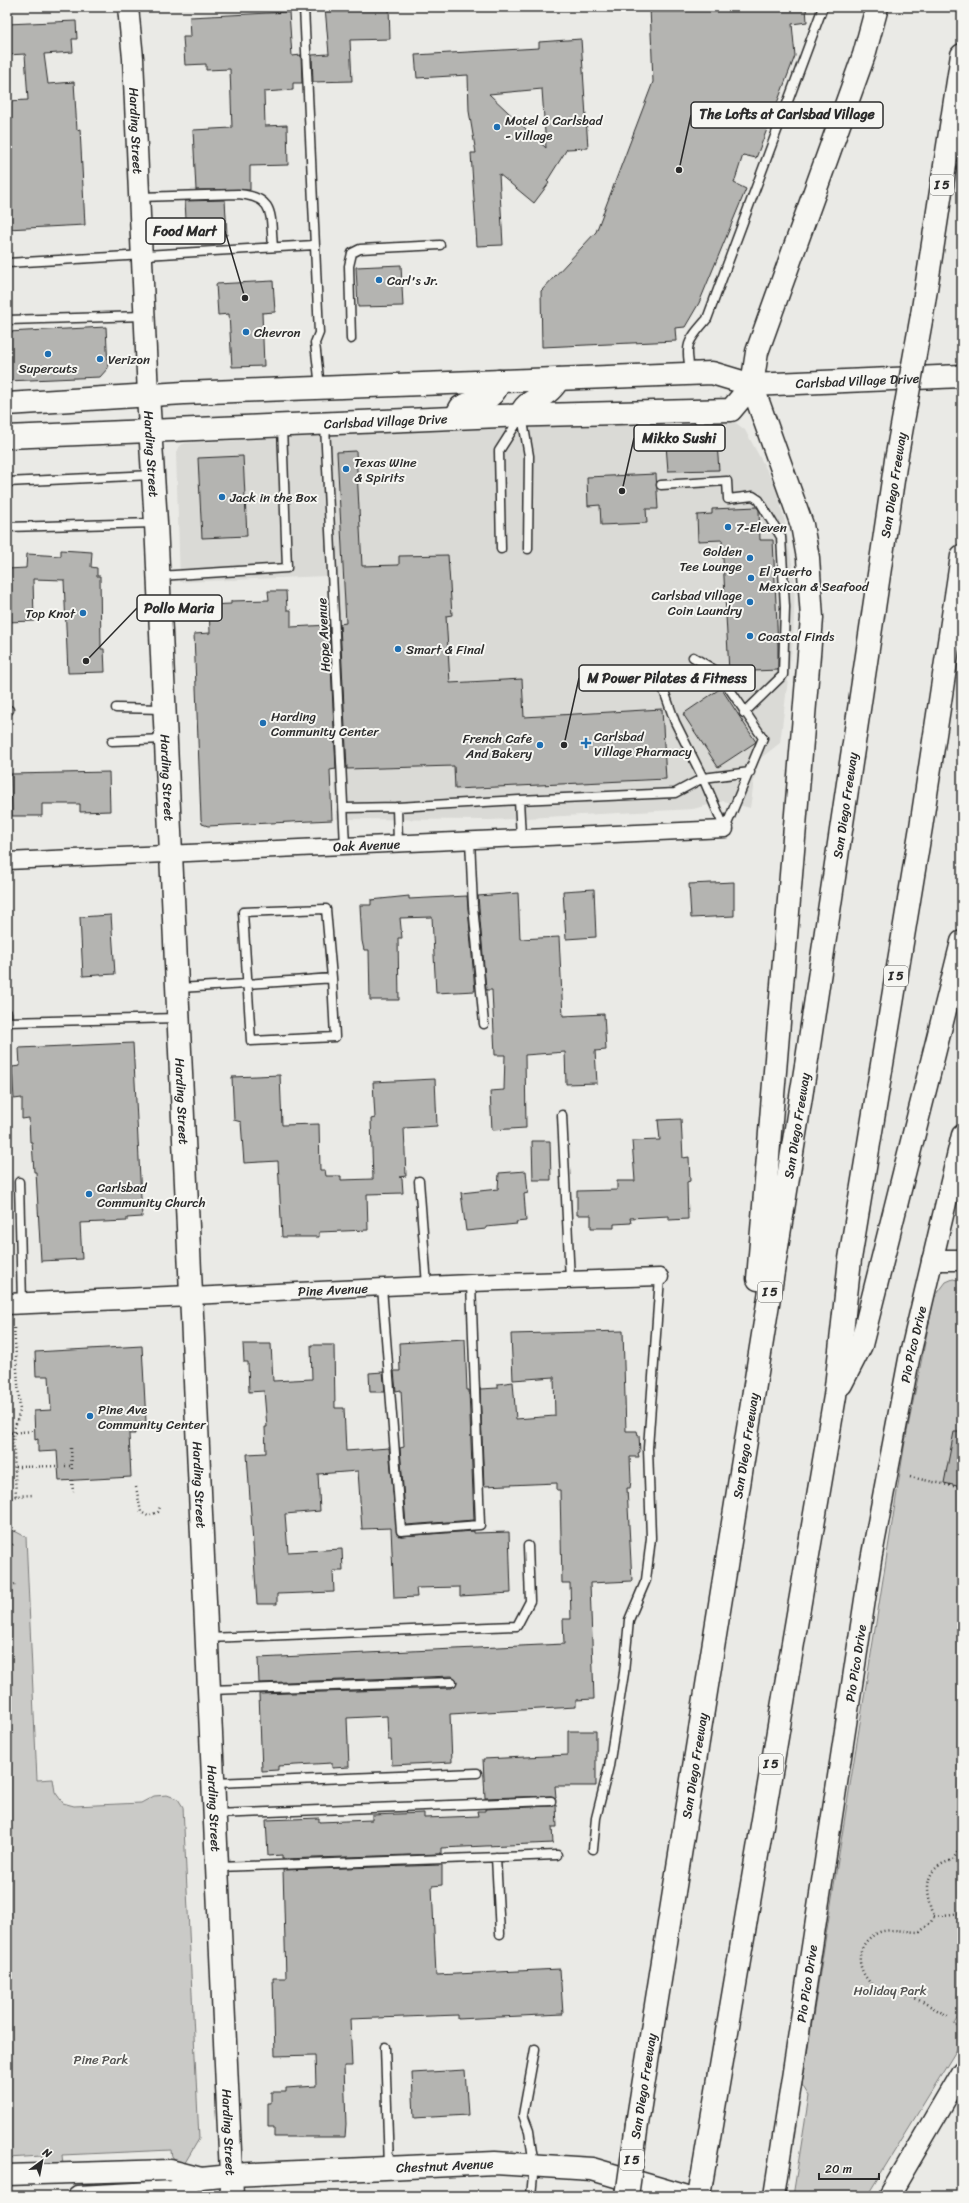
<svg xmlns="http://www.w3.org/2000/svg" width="969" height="2203" viewBox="0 0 969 2203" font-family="Sriracha,sans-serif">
  <rect width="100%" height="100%" fill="#eaeae6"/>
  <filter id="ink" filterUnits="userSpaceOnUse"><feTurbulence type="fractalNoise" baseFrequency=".025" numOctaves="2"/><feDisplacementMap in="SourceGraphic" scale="8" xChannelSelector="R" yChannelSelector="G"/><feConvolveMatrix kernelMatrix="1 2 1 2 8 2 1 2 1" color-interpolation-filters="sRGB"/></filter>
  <g filter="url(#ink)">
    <!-- built -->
    <path fill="#dadad6" d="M 722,418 L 736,423 L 745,430 L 775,485 L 785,522 L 795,583 L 793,640 L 780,743 L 757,761 L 750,808 L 724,801 L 693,809 L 490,820 L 336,819 L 330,626 L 326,576 L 180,582 L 176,453 L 179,446 L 185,443 L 285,438 L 402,429 Z"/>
    <!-- green -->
    <path fill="#cacac7" stroke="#7a7a79" d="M 953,1279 L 962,1281 L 962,2010 L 954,2024 L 962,2029 L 962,2041 L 867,2196 L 793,2196 L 809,2096 L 802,2085 L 905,1442 L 934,1298 L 946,1282 Z
      M 7,1527 L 26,1537 L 37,1780 L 53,1779 L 55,1792 L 63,1803 L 74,1806 L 141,1803 L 154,1796 L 167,1795 L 178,1799 L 183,1807 L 199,2139 L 183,2166 L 177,2164 L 172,2157 L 171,2150 L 62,2155 L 63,2165 L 44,2166 L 42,2156 L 7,2158 Z"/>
    <!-- building -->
    <path fill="#b4b4b1" stroke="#2b2b2b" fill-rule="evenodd" d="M 325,7 L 389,7 L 390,39 L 350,40 L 352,81 L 313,82 L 312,55 L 329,54 Z
      M 650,7 L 806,7 L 807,22 L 792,24 L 795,56 L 756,158 L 743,155 L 734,183 L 746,189 L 699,303 L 685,327 L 675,328 L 676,341 L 542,347 L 541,291 L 596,232 L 653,82 Z
      M 289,12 L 292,56 L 301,55 L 302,83 L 293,83 L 293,90 L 264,92 L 265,126 L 287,125 L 288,165 L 250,166 L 250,190 L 196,190 L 193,130 L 232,128 L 230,69 L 206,70 L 206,64 L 185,65 L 183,37 L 191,37 L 190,17 Z
      M 76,21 L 77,39 L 72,39 L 73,52 L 44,54 L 48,84 L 74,82 L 77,130 L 80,129 L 85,225 L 7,229 L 7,101 L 28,100 L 25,54 L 7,55 L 7,24 Z
      M 581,39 L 588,148 L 567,149 L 547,181 L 549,183 L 534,203 L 499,174 L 503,245 L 477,246 L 471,153 L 476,153 L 469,111 L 468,75 L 417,78 L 415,55 L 539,48 L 539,42 ZM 542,89 L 546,148 L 489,94 Z
      M 225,200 L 227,235 L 187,237 L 185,201 Z
      M 401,265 L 403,306 L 358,307 L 356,267 Z
      M 273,281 L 275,312 L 262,313 L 264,366 L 232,367 L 229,314 L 218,315 L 216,284 Z
      M 106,327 L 108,368 L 100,377 L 7,381 L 7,332 Z
      M 717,444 L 719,470 L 668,471 L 666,445 Z
      M 356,451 L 362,566 L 399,565 L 399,556 L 448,555 L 452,615 L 446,616 L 450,683 L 522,679 L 524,717 L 662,709 L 666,779 L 455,789 L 454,766 L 347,769 L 340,624 L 346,623 L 337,452 Z
      M 243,456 L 247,536 L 202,538 L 198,458 Z
      M 656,474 L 658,509 L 646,509 L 647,523 L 601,525 L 600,505 L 588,506 L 587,477 Z
      M 757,507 L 759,510 L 760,540 L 773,540 L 778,646 L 778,670 L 729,672 L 722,540 L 698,541 L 697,515 L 712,514 L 712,509 Z
      M 61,550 L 92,552 L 91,567 L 97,568 L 97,576 L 100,576 L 101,649 L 104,649 L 105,672 L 68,673 L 64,580 L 33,579 L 34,621 L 7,622 L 7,569 L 26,568 L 27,554 L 61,556 Z
      M 268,591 L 286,591 L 287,610 L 291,610 L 291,627 L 329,625 L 336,769 L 330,770 L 332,820 L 208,826 L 202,824 L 201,819 L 194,634 L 210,633 L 209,605 L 231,604 L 231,601 L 269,600 Z
      M 721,688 L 756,742 L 718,767 L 683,714 Z
      M 109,772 L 110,811 L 80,812 L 80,804 L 42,804 L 42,816 L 12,816 L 11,774 Z
      M 734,882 L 734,916 L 691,918 L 689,884 Z
      M 594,889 L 596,937 L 566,939 L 563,891 Z
      M 518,893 L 520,939 L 559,937 L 563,1016 L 604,1014 L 606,1050 L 595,1051 L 597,1083 L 566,1084 L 565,1052 L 525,1055 L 526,1128 L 492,1130 L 490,1091 L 504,1090 L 505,1055 L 495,1055 L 492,990 L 486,990 L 478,896 Z
      M 409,896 L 409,899 L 467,896 L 475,991 L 436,993 L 432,917 L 400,918 L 402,938 L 398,938 L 399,1000 L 370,1000 L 369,950 L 364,950 L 362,941 L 360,905 L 371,905 L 371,900 Z
      M 111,915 L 115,974 L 83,976 L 80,917 Z
      M 133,1043 L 142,1217 L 127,1218 L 127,1221 L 80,1223 L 82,1259 L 41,1261 L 36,1172 L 34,1172 L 32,1142 L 30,1142 L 29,1118 L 22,1119 L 22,1098 L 14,1099 L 12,1067 L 20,1066 L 19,1048 Z
      M 280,1075 L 282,1125 L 319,1124 L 320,1170 L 325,1170 L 326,1176 L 341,1176 L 341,1180 L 373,1179 L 371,1119 L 375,1118 L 373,1082 L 435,1079 L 437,1126 L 404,1128 L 406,1176 L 399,1177 L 402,1178 L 403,1193 L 367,1194 L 368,1230 L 319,1232 L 319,1237 L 282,1237 L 278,1161 L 244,1163 L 241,1122 L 234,1120 L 232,1077 Z
      M 681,1119 L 683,1158 L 689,1157 L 690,1181 L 687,1182 L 688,1219 L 669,1220 L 669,1216 L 630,1218 L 631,1223 L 614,1224 L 614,1228 L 591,1228 L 591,1215 L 577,1215 L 577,1191 L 617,1190 L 617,1181 L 635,1181 L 632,1141 L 660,1140 L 658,1120 Z
      M 532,1141 L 550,1141 L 551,1180 L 533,1180 Z
      M 526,1171 L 528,1193 L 524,1194 L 526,1221 L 516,1222 L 517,1224 L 486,1227 L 486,1229 L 466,1231 L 461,1193 L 498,1189 L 499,1173 Z
      M 623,1331 L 626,1431 L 637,1431 L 638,1435 L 639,1435 L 640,1452 L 638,1453 L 639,1457 L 630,1457 L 631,1481 L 630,1488 L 627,1488 L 632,1581 L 590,1583 L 594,1699 L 576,1700 L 576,1707 L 450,1714 L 452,1762 L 392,1765 L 391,1740 L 388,1740 L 387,1716 L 347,1718 L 349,1767 L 332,1768 L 332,1763 L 278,1766 L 278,1770 L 262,1771 L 259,1694 L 452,1688 L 457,1682 L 456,1679 L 452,1676 L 259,1683 L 258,1658 L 564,1644 L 563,1619 L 571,1619 L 570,1583 L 562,1583 L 560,1490 L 557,1490 L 557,1483 L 484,1486 L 480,1389 L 498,1388 L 498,1384 L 513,1382 L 516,1419 L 555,1416 L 554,1377 L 513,1380 L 511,1334 Z
      M 465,1339 L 467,1390 L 469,1390 L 474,1520 L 406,1525 L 400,1448 L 404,1447 L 401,1390 L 396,1391 L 394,1371 L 400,1371 L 399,1343 Z
      M 243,1344 L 271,1344 L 273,1381 L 312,1379 L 311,1345 L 334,1345 L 335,1408 L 344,1408 L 346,1451 L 389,1448 L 397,1534 L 401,1536 L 474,1531 L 474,1533 L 509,1532 L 511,1593 L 460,1596 L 460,1587 L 416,1588 L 417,1597 L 394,1598 L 391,1528 L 362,1529 L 358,1471 L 318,1474 L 320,1511 L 285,1514 L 288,1552 L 342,1549 L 343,1571 L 333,1571 L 334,1592 L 277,1594 L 277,1604 L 257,1604 L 247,1454 L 266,1453 L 265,1427 L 267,1427 L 264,1391 L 249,1392 L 248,1362 L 244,1362 Z
      M 142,1346 L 146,1422 L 134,1423 L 135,1434 L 129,1434 L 131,1477 L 59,1481 L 57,1451 L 38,1452 L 38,1439 L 35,1440 L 34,1411 L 51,1410 L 49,1376 L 36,1376 L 35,1352 Z
      M 383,1372 L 385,1392 L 370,1392 L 369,1373 Z
      M 954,1432 L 962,1432 L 962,1487 L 944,1483 Z
      M 568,1731 L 596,1731 L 596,1786 L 555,1786 L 556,1798 L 551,1796 L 485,1798 L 483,1759 L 568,1755 Z
      M 556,1804 L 557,1827 L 552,1827 L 553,1843 L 441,1848 L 441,1854 L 282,1859 L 282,1855 L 268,1856 L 266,1820 L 319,1818 L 319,1822 L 372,1820 L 372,1815 L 424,1813 L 424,1818 L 478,1816 L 477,1811 L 485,1811 L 485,1809 L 551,1806 Z
      M 442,1865 L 442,1885 L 432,1886 L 436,1975 L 560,1969 L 563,2014 L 458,2019 L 458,2015 L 350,2019 L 352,2066 L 344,2066 L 346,2125 L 345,2137 L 274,2137 L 274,2127 L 268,2127 L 268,2103 L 271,2103 L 271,2092 L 286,2092 L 286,2088 L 316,2086 L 315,2055 L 275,2056 L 273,1978 L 286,1978 L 283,1870 Z
      M 465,2070 L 468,2115 L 414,2118 L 412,2073 Z"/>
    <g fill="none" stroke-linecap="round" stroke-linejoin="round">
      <defs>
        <path id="service" d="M 304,7 L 319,333 L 315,343 L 320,387
          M 140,197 L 238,194 C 276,197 270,215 273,247
          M 7,263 L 315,245
          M 7,320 L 144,316
          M 351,339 L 349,266 L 352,253 L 360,249 L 440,245
          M 691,373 C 684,344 688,341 707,319 L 823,7
          M 522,416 L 529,456 L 528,549
          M 325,425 L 345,846
          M 660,435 L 701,432 L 699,412
          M 7,482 L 152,475
          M 661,485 L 727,481 L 728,499 L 753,496 L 759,500 L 781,537 L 785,607 L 783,675 L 744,713
          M 7,527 L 155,523
          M 501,549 L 499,451 L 520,418
          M 159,576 L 287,568 L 282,426
          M 693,657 L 718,672 L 763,738 L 725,829
          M 658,674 L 675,722 L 703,778 L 725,829
          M 116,708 L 164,709
          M 7,710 L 9,710
          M 112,741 L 165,739
          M 344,808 L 397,807
          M 521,838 L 519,800 L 675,793 L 703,778 L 750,772
          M 470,840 L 473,906 L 484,1024
          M 398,843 L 397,807 L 519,800
          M 178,988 C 229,985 280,982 332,978 L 326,909 L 243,912 L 251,1041 L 335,1037 L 332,978
          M 7,1013 L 7,1022 L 178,1018
          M 562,1115 L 570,1280
          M 419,1181 L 427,1285
          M 19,1182 L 22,1303
          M 382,1287 L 401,1531 L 480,1525 L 471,1283
          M 207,1638 L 517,1626 L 530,1601 L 528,1546
          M 210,1690 L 452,1682
          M 214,1783 L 477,1773
          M 215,1814 L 551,1801
          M 593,1849 L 596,1818 L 609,1766 L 624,1673 L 629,1620 L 646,1580 L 651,1538 L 648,1448 L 660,1277
          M 496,1857 L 500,1934
          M 218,1867 L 557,1855
          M 385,2047 L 389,2167
          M 531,2196 L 534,2165 L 529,2131 L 523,2115 L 535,2049"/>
        <g id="minor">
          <path id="s1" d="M 7,861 L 725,829"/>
          <path id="s2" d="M 191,1296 L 471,1283 L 660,1277"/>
        </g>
        <g id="tertiary">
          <path id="s3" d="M 128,7 L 133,58 L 148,395"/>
          <path d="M 932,1260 L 962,1260"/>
          <path d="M 7,1304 L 191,1296"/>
          <path d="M 7,2175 L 170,2170 L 201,2178"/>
          <path d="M 78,2196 L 173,2191 L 201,2178 L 231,2175"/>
          <path id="s4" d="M 774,2196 L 871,1560 L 909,1359 L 962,1135"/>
          <path d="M 889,2196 L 962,2071"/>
        </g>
        <g id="secondary">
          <path id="s5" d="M 148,395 L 156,523 L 232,2196"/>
          <path id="s6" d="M 231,2175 L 495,2163 L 592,2169 L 684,2196"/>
        </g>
        <g id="primary">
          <path id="s7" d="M 7,404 L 184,393 L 712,373 L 752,385 L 962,376"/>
          <path d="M 521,415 C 524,401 539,400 549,391 C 553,388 556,383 559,379"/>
          <path d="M 455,418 L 461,407 C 479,398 493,403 499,381"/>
          <path id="s8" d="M 7,437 L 500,416 L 731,410 L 752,385"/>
        </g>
        <g id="motorway">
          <path d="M 922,315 L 962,55"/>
          <path d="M 758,1279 L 812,618 L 808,558 L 802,525 L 752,385 L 757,352 L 864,55 L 877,7"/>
          <path d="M 841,1384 L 861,1345 L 962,942"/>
          <path id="s9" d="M 637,2124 L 807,1059 L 896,460"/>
          <path d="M 699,2196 L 835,1396 L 850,1259 L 921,827 L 962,556"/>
        </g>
      </defs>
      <!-- service casing -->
      <use href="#service" stroke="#2b2b2b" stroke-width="11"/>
      <!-- minor casing -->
      <use href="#minor" stroke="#2b2b2b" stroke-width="19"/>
      <!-- tertiary casing -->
      <use href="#tertiary" stroke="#2b2b2b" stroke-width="23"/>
      <!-- secondary casing -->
      <use href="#secondary" stroke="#2b2b2b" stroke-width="25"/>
      <!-- primary casing -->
      <use href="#primary" stroke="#2b2b2b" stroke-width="25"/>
      <!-- motorway casing -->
      <use href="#motorway" stroke="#2b2b2b" stroke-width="25"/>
      <!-- path -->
      <path stroke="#2b2b2b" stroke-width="2.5" stroke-dasharray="1 3" stroke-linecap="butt" d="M 14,1328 L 20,1411 L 13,1433 L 16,1496 L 33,1495
        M 7,1433 L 35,1431
        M 71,1448 L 72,1471
        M 65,1466 L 72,1466
        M 15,1467 L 58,1466
        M 910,1477 L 962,1488
        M 72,1480 L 73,1492
        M 136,1487 L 141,1512 L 148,1516 L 158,1512 L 160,1507
        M 7,1499 L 16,1496
        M 7,1522 L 16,1532
        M 7,1551 L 13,1544
        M 7,1588 L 15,1584
        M 934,1916 L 962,1913
        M 948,2016 C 933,2008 916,1997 899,1992 C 892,1991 884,1993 878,1989 C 855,1974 852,1943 880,1932 C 892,1928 907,1932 920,1932 L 931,1922 L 934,1916 C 926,1891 921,1868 953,1860 L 957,1852 L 962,1855"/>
      <!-- service -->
      <use href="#service" stroke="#f6f6f2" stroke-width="8"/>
      <!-- minor -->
      <use href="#minor" stroke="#f6f6f2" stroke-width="16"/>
      <!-- tertiary -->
      <use href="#tertiary" stroke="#f6f6f2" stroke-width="20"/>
      <!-- secondary -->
      <use href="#secondary" stroke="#f6f6f2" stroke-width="22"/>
      <!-- primary -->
      <use href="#primary" stroke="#f6f6f2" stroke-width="22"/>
      <!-- motorway -->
      <use href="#motorway" stroke="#f6f6f2" stroke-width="22"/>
      <defs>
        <path id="motorway-bridge" d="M 896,460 L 922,315
          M 627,2196 L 637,2124"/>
      </defs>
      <!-- motorway-bridge casing -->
      <use href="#motorway-bridge" stroke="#2b2b2b" stroke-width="25" stroke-linecap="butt"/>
      <!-- motorway-bridge -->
      <use href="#motorway-bridge" stroke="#f6f6f2" stroke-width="22"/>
    </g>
  </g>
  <!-- markers -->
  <g fill="#1f6fb2" stroke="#f6f6f2" stroke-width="1.5">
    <circle cx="497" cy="127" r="4"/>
    <circle cx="379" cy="280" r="4"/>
    <circle cx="246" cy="332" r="4"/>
    <circle cx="48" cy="354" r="4"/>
    <circle cx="100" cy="359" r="4"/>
    <circle cx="346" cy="469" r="4"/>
    <circle cx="222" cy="497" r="4"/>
    <circle cx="728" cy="527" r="4"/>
    <circle cx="750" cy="558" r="4"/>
    <circle cx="751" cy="578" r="4"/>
    <circle cx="750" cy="602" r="4"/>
    <circle cx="83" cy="613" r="4"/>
    <circle cx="750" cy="636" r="4"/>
    <circle cx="398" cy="649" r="4"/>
    <circle cx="263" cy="723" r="4"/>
    <path d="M584 737h4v4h4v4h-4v4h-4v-4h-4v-4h4z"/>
    <circle cx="540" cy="745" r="4"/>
    <circle cx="89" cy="1194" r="4"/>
    <circle cx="90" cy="1416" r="4"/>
  </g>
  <g text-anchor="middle" stroke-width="4" stroke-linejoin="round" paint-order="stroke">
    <!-- shield labels -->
    <g fill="#f6f6f2" stroke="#686867" stroke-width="1">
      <rect x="930" y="175" width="24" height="20" rx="3"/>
      <rect x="884" y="966" width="24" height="20" rx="3"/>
      <rect x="758" y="1282" width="24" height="20" rx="3"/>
      <rect x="759" y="1754" width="24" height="20" rx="3"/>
      <rect x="620" y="2150" width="24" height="20" rx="3"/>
    </g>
    <g font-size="12" font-weight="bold" fill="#2b2b2b">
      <text x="942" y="189">I 5</text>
      <text x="896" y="980">I 5</text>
      <text x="770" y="1296">I 5</text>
      <text x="771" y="1768">I 5</text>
      <text x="632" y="2164">I 5</text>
    </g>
    <!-- poi labels -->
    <g font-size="13" fill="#2b2b2b" stroke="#f6f6f2" text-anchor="start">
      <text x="505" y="125">Motel 6 Carlsbad<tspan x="505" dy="15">- Village</tspan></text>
      <text x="387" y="285">Carl's Jr.</text>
      <text x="254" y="337">Chevron</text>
      <text x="108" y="364">Verizon</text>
      <text x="48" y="373" text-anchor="middle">Supercuts</text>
      <text x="354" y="467">Texas Wine<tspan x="354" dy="15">&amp; Spirits</tspan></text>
      <text x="230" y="502">Jack in the Box</text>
      <text x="736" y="532">7-Eleven</text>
      <text x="742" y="556" text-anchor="end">Golden<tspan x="742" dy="15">Tee Lounge</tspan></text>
      <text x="759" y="576">El Puerto<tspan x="759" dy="15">Mexican &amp; Seafood</tspan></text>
      <text x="742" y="600" text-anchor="end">Carlsbad Village<tspan x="742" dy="15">Coin Laundry</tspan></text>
      <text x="75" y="618" text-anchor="end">Top Knot</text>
      <text x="758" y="641">Coastal Finds</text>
      <text x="406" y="654">Smart &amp; Final</text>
      <text x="271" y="721">Harding<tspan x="271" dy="15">Community Center</tspan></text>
      <text x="594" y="741">Carlsbad<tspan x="594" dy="15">Village Pharmacy</tspan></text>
      <text x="532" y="743" text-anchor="end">French Cafe<tspan x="532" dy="15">And Bakery</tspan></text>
      <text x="97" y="1192">Carlsbad<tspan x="97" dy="15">Community Church</tspan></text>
      <text x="98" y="1414">Pine Ave<tspan x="98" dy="15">Community Center</tspan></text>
    </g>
    <!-- street labels -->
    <g font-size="13" fill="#2b2b2b" stroke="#f6f6f2">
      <text dy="5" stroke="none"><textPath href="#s3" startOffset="124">Harding Street</textPath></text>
      <text dy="5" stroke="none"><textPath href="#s7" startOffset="853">Carlsbad Village Drive</textPath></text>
      <text dy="5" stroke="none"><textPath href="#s8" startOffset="379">Carlsbad Village Drive</textPath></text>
      <text dy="5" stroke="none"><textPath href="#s5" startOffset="59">Harding Street</textPath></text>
      <text transform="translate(893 485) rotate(-81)" y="5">San Diego Freeway</text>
      <text transform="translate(323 635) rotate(-93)" y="5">Hope Avenue</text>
      <text dy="5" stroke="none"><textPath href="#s5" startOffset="383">Harding Street</textPath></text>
      <text dy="5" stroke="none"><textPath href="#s9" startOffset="1335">San Diego Freeway</textPath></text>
      <text dy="5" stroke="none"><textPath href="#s1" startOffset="360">Oak Avenue</textPath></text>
      <text dy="5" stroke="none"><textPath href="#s5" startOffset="707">Harding Street</textPath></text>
      <text dy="5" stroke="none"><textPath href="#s9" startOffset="1011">San Diego Freeway</textPath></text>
      <text dy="5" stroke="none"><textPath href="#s2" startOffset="142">Pine Avenue</textPath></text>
      <text dy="5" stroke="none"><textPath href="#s4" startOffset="863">Pio Pico Drive</textPath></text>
      <text dy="5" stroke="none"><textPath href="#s9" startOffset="687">San Diego Freeway</textPath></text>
      <text dy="5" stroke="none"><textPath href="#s5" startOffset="1091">Harding Street</textPath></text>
      <text dy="5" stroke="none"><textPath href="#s4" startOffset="539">Pio Pico Drive</textPath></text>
      <text dy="5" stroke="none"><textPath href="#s9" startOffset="363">San Diego Freeway</textPath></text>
      <text dy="5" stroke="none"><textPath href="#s5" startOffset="1415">Harding Street</textPath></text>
      <text dy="5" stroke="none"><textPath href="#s4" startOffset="215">Pio Pico Drive</textPath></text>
      <text transform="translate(643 2086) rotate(-81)" y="5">San Diego Freeway</text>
      <text dy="5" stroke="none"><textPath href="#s5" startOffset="1739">Harding Street</textPath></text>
      <text dy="5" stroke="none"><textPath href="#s6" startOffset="214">Chestnut Avenue</textPath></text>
    </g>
    <!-- park labels -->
    <g font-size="13" fill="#535352" stroke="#f6f6f2">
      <text x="890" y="1995">Holiday Park</text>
      <text x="101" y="2064">Pine Park</text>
    </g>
  </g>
  <!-- callouts -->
  <path fill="none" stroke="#2b2b2b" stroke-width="1.5" d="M679 170L691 115M245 298L225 231M622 491L634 438M86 661L137 608M564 745L579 678"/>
  <g fill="#2b2b2b" stroke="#f6f6f2" stroke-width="1.5">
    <circle cx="679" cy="170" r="4"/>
    <circle cx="245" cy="298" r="4"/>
    <circle cx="622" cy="491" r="4"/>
    <circle cx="86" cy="661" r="4"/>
    <circle cx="564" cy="745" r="4"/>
  </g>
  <g fill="#f6f6f2" stroke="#2b2b2b" stroke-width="1.5">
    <rect x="691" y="102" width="192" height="26" rx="4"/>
    <rect x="146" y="218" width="79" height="26" rx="4"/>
    <rect x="634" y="425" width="91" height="26" rx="4"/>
    <rect x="137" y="595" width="85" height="26" rx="4"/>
    <rect x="579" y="665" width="176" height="26" rx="4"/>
  </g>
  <g font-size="14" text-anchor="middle" font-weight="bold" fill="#2b2b2b">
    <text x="787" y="119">The Lofts at Carlsbad Village</text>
    <text x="185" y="236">Food Mart</text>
    <text x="679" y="443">Mikko Sushi</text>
    <text x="179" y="613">Pollo Maria</text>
    <text x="667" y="683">M Power Pilates &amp; Fitness</text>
  </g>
  <!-- margin -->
  <rect width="969" height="2203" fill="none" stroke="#f6f6f2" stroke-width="24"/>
  <rect x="12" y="12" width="945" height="2179" fill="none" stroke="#2b2b2b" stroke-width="1.5" filter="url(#ink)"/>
  <!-- north arrow -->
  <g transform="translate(42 2161) rotate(32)" stroke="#f6f6f2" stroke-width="3" paint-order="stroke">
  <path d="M0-3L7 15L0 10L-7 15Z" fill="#2b2b2b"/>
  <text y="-6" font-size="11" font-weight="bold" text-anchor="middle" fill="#2b2b2b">N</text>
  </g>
  <!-- scale -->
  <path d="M819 2173v6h60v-6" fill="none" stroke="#2b2b2b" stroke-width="2"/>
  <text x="825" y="2173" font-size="12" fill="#2b2b2b" stroke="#f6f6f2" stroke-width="3" paint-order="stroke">20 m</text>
</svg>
